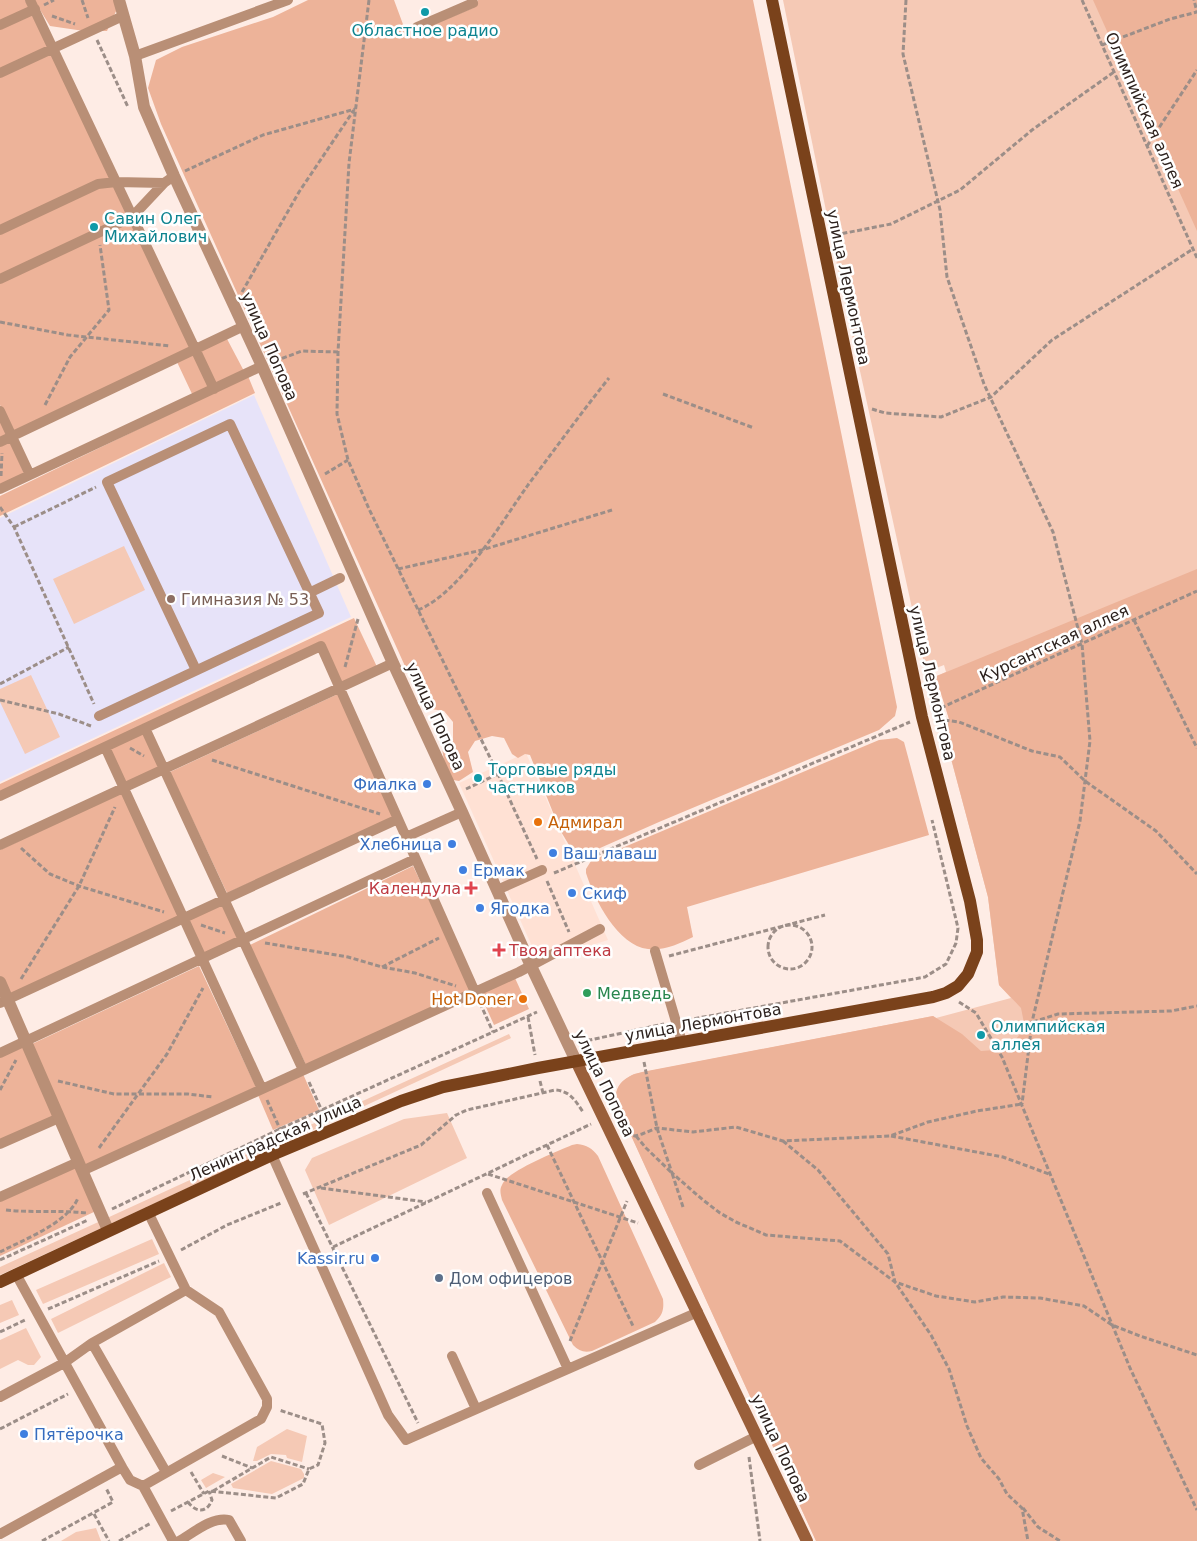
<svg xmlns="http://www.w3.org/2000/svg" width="1197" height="1541" viewBox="0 0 1197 1541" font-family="'DejaVu Sans',sans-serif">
  <rect width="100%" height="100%" fill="#feece5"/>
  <!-- built -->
  <path fill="#ffe1d4" d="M 526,753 L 608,940 L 539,962 L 459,783 Z"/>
  <!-- education -->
  <path fill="#e7e3f9" d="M 254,395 L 351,617 L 0,782 L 0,518 Z"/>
  <!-- green -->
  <path fill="#f5c9b5" d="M 783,0 L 1197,0 L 1197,1541 L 816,1541 L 615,1100 C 616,1086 622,1080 634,1074 L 933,1016 L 936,1018 L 1011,998 L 999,985 L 988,897 L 945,736 L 949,719 L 940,690 L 927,680 L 946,672 L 944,665 L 926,672 L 842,289 Z
    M 124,546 L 145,590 L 74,624 L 53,579 Z
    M 31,675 L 60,737 L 25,754 L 0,702 L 0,689 Z
    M 509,1034 L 511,1038 L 0,1275 L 0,1267 Z
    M 447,1113 L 467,1158 L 329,1225 L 305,1170 L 312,1158 L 404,1119 Z
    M 152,1239 L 159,1254 L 43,1304 L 36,1290 Z
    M 164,1263 L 171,1277 L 58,1333 L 51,1319 Z
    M 12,1300 L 19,1315 L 0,1323 L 0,1305 Z
    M 26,1328 L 41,1357 L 34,1365 L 28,1365 L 18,1360 L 0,1369 L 0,1340 Z
    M 287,1429 L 307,1436 L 302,1462 L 287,1458 L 286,1455 L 271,1454 L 257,1461 L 253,1461 L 257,1447 Z
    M 271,1461 L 301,1469 L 304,1474 L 304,1478 L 272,1494 L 233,1488 L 231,1484 Z
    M 213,1473 L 225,1477 L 206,1488 L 201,1480 Z
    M 96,1528 L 101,1541 L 61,1541 L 76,1532 Z"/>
  <!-- forest -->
  <path fill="#edb399" d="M 0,0 L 25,0 L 195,352 L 226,337 L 245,373 L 193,396 L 177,362 L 15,437 L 0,405 Z
    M 34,0 L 114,0 L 117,9 L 107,31 L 84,31 L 50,26 Z
    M 308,0 L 394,0 L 404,27 L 422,29 L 473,8 L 478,0 L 753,0 L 897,707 L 895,716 L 879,730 L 659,822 L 591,852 L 575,855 L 560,830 L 530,755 L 525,754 L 518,758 L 512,754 L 504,738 L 492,736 L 475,741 L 468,752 L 473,772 L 459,781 L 453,780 L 444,761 L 442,748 L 453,739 L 453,722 L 444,711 L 431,709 L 418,695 L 161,124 L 148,88 L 156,60 L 182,47 L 273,17 Z
    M 1093,0 L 1197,0 L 1197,231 Z
    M 248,376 L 255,393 L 0,516 L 0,496 Z
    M 0,420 L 24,473 L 0,485 Z
    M 1197,569 L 1197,1541 L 816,1541 L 618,1107 C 611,1087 624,1076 642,1072 L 933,1016 L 962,1034 L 981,1051 L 1008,1049 L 1025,1028 L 1021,1008 L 999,985 L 988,897 L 945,736 L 949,719 L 940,690 L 927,680 Z
    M 354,618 L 378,669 L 343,685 L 324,643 L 0,793 L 0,784 Z
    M 338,694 L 395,817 L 227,893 L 170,772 Z
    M 144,731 L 161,769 L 124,785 L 108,748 Z
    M 897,738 L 904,742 L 929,835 L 687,907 L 693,937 C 679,944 664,951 648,949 C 618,946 594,899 586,873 L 586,869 L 591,861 L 879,740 Z
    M 123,792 L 180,916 L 8,995 L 0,976 L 0,850 Z
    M 413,866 L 472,990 L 306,1065 L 250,945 Z
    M 223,902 L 241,939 L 203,957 L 186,919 Z
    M 199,966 L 256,1087 L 84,1166 L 32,1044 Z
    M 515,978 L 529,1009 L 494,1025 L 480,994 Z
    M 25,1045 L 55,1117 L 0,1141 L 0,1056 Z
    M 303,1074 L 319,1110 L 273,1130 L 258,1095 Z
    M 577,1144 C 587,1145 592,1148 598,1156 L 663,1299 C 664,1309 663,1315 655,1322 L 592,1351 C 584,1353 579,1351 573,1345 L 502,1200 C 501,1195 499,1190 502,1185 C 507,1171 556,1152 572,1145 Z
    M 77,1167 L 96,1211 L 0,1256 L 0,1201 Z"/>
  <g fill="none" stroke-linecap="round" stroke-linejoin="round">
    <!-- path -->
    <path stroke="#9c8e88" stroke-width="3" stroke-dasharray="5 2.5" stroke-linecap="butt" d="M 82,0 L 88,18
      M 369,0 L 349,163 L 338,352 L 337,414 L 348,460 L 369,509 L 498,774 L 537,859
      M 906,0 L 903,54 L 940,210 L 947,277 L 984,384 L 1053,532 L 1082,644 L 1090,741 L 1080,821 L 1032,1022 L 1022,1104
      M 1082,0 L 1197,258
      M 44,5 L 54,0
      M 52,16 L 75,24
      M 97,40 L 128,107
      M 1102,45 L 1170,19 L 1197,12 L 1194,0
      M 1147,146 L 1197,70
      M 185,171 L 263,135 L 355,109
      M 835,235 L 891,224 L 960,190 L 1032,130 L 1114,72
      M 242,292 L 299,192 L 354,110
      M 0,322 L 68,335 L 170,346
      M 275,361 L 302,351 L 338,352
      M 663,394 L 754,428
      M 45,405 L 70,357 L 109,310 L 100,245
      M 872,409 L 885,413 L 941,417 L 991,397 L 1052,340 L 1193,249
      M 325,474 L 348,460
      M 1,476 L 2,453
      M 0,507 L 14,527 L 94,704
      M 14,527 L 96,487
      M 398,569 L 482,550 L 612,510
      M 418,610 C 460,593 501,523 528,485 C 555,449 581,413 609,378
      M 1134,620 L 1197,748
      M 345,667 L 358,619
      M 0,684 L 69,647
      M 0,700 L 59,714 L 91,726
      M 934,711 L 1197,591
      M 937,719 L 959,722 L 1032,751 L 1060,757 L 1085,781 L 1156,831 L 1197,874
      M 130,748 L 144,756
      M 212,760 L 380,814
      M 466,789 L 498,774
      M 21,848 L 50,874 L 79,886 L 164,912
      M 554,873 L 910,722
      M 547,881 L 569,932
      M 201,925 L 225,933
      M768 947a22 22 0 1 1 44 0a22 22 0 1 1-44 0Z
      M 265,943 L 348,957 L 382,967 L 415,973 L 456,986
      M 669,956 L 825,915
      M 382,967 L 439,938
      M 21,979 L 79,886 L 115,807
      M 959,1002 L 976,1013 L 1002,1057 L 1130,1368 L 1197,1510
      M 480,1003 L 493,1032
      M 528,1017 L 535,1055
      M 687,1020 L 925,977 L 946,964 L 956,943 L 958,928 L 932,820
      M 1033,1022 L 1058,1014 L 1171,1011 L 1197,1006
      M 580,1038 L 590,1040 L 664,1024
      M 644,1062 L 657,1128 L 672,1173 L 703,1200 L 720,1213 L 736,1222 L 766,1235 L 840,1241 L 895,1282 L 936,1296 L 975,1302 L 1003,1297 L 1040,1298 L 1084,1306 L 1112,1325 L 1140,1336 L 1197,1355
      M 58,1081 L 114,1094 L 188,1094 L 213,1097
      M 540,1081 L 543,1093
      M 309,1082 L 322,1111
      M 0,1090 L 16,1060
      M 267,1100 L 280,1129
      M 626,1134 L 635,1136 L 642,1134 L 657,1128 L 693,1132 L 736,1127 L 783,1141 L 890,1136 L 928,1122 L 977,1111 L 1022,1104
      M 636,1136 L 646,1148 L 672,1173 L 683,1207
      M 891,1136 L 1003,1157 L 1049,1174
      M 783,1141 L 818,1170 L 888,1254 L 895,1282 L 931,1335 L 949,1369 L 967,1426 L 981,1458 L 999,1479 L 1007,1494 L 1022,1508 L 1028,1541
      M 547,1145 L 633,1326
      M 99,1148 L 167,1054 L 203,988
      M 488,1174 L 638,1223
      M 321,1188 L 426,1202
      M 306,1193 L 418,1423
      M 303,1194 L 421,1145 L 456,1115 L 467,1110 L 555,1090 C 570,1091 575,1100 583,1112
      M 112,1209 L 280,1129 L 537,1012
      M 6,1210 C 33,1213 60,1210 87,1213
      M 333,1247 L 591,1124
      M 181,1250 L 227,1225 L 281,1203
      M 0,1252 C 23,1240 68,1223 78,1198
      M 0,1260 L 88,1220
      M 48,1309 L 159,1261
      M 0,1332 L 27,1319
      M 570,1341 L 627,1201
      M 0,1429 L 68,1394
      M 222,1456 L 252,1468
      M 749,1457 L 760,1541
      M 191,1472 L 204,1494
      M 213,1491 L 271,1457 L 309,1469
      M 188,1502 C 196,1513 207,1513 212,1500 L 209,1491
      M 1023,1508 L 1038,1527 L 1060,1541
      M 171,1511 L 209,1491 L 276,1498 L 303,1484 L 309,1469 L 318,1465 L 325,1443 L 322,1424 L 279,1410
      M 94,1514 L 109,1541
      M 42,1541 L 113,1502 L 106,1488
      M 119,1541 L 151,1523"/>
    <!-- lane -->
    <path stroke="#b98f76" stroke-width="10" d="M 30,0 L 214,389
      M 0,25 L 35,9
      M 417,27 L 473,3 L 472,0
      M 135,56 L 288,0
      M 0,73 L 123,16
      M 0,230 L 98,184 L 116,182 L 164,183
      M 0,279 L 132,217 L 164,183 L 174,176
      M 0,411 L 30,475
      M 0,442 L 244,326
      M 0,489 L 262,366
      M 309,593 L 340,578
      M 99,716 L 319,613 L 230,424 L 107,482 L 196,670
      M 145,728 L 303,1070
      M 105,747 L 262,1089
      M 0,796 L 321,646 L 475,992
      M 406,837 L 462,812
      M 0,845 L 393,663
      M 497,890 L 542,870
      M 655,951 L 682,1042
      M 0,1003 L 398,819
      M 0,1053 L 415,859
      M 0,1144 L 59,1118
      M 272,1155 L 388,1415 L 406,1440 L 698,1312
      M 82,1171 L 519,972 L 600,929
      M 487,1193 L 568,1369
      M 0,1197 L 78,1162
      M 148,1212 L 186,1290
      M 16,1274 L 122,1467 L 130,1480 L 143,1486 L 173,1541
      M 92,1343 L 166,1472
      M 452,1356 L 476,1409
      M 0,1397 L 64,1363 L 92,1343 L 186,1290 L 219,1312 L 267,1399 L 267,1407 L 261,1419 L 143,1486
      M 699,1465 L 757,1436
      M 0,1534 L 122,1467
      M 179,1541 C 193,1533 213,1516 229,1520 L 241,1541"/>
    <!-- street -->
    <path stroke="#b98f76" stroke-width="12" d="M 119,0 L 135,56 L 144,107 L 174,176 L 262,366 L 393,663 L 462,812 L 531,966 L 576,1061
      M 0,982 L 108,1230"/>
    <!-- secondary -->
    <path stroke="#9a5f3a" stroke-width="12" d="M 576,1061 L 807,1541"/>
    <!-- primary -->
    <path stroke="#7a421b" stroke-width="12" d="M 0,1282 L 272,1155 L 401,1101 L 443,1087 L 538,1068 L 933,997 L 946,993 L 958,986 L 968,974 L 977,952 L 977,940 L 970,901 L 922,717 L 772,0"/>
  </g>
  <!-- markers -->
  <g fill="#0f9aa8" stroke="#fff" stroke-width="2">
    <circle cx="425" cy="12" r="5"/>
    <circle cx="94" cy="227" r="5"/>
    <circle cx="478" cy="778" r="5"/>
    <circle cx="981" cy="1035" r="5"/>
  </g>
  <circle fill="#8d6e63" stroke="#fff" stroke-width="2" cx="171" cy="599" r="5"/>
  <g fill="#3f7fe0" stroke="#fff" stroke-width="2">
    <circle cx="427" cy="784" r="5"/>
    <circle cx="452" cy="844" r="5"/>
    <circle cx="553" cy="853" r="5"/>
    <circle cx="463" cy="870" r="5"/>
    <circle cx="572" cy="893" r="5"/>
    <circle cx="480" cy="908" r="5"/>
    <circle cx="375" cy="1258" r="5"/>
    <circle cx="24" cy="1434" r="5"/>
  </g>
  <g fill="#e8710a" stroke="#fff" stroke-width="2">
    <circle cx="538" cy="822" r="5"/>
    <circle cx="523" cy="999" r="5"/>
  </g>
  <g fill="#e0444e" stroke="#fff" stroke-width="2">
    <path d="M468.5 880.5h5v5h5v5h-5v5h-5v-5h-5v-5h5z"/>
    <path d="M496.5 942.5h5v5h5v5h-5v5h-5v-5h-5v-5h5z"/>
  </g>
  <circle fill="#2e9e5b" stroke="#fff" stroke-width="2" cx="587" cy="993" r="5"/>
  <circle fill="#5c6f8a" stroke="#fff" stroke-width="2" cx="439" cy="1278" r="5"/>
  <g text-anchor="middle" stroke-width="5" stroke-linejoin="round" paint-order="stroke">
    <!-- culture labels -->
    <g font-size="16" fill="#0d838f" stroke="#fff" text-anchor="start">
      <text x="425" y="36" text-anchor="middle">Областное радио</text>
      <text x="104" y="224">Савин Олег<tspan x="104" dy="18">Михайлович</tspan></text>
      <text x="488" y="775">Торговые ряды<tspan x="488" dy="18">частников</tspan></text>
      <text x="991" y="1032">Олимпийская<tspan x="991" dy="18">аллея</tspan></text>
    </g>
    <!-- street labels -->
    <g font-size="16" fill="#2d221e" stroke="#fff">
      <text transform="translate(1145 110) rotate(66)" y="6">Олимпийская аллея</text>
      <text transform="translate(849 287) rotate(78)" y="6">улица Лермонтова</text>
      <text transform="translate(270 346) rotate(66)" y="6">улица Попова</text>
      <text transform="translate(1054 643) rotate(-25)" y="6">Курсантская аллея</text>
      <text transform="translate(933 683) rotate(77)" y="6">улица Лермонтова</text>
      <text transform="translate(436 716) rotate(65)" y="6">улица Попова</text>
      <text transform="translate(703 1022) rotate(-10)" y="6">улица Лермонтова</text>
      <text transform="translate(605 1083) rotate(64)" y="6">улица Попова</text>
      <text transform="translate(275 1138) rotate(-24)" y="6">Ленинградская улица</text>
      <text transform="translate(781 1448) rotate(65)" y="6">улица Попова</text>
    </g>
    <!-- education labels -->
    <g font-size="16" fill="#785e54" stroke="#fff" text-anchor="start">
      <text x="181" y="605">Гимназия № 53</text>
    </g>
    <!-- shop labels -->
    <g font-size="16" fill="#366cbe" stroke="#fff" text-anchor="start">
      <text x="417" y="790" text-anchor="end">Фиалка</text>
      <text x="442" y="850" text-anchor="end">Хлебница</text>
      <text x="563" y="859">Ваш лаваш</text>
      <text x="473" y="876">Ермак</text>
      <text x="582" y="899">Скиф</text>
      <text x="490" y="914">Ягодка</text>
      <text x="365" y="1264" text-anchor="end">Kassir.ru</text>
      <text x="34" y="1440">Пятёрочка</text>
    </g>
    <!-- food labels -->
    <g font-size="16" fill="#c56008" stroke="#fff" text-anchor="start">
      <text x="548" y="828">Адмирал</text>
      <text x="513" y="1005" text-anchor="end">Hot Doner</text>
    </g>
    <!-- health labels -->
    <g font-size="16" fill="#be3a42" stroke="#fff" text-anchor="end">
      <text x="461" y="894">Календула</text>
      <text x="509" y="956" text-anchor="start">Твоя аптека</text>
    </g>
    <!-- leisure labels -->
    <g font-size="16" fill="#27864d" stroke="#fff" text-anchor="start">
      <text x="597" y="999">Медведь</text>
    </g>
    <!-- service labels -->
    <g font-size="16" fill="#4e5e75" stroke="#fff" text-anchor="start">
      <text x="449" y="1284">Дом офицеров</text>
    </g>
  </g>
</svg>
